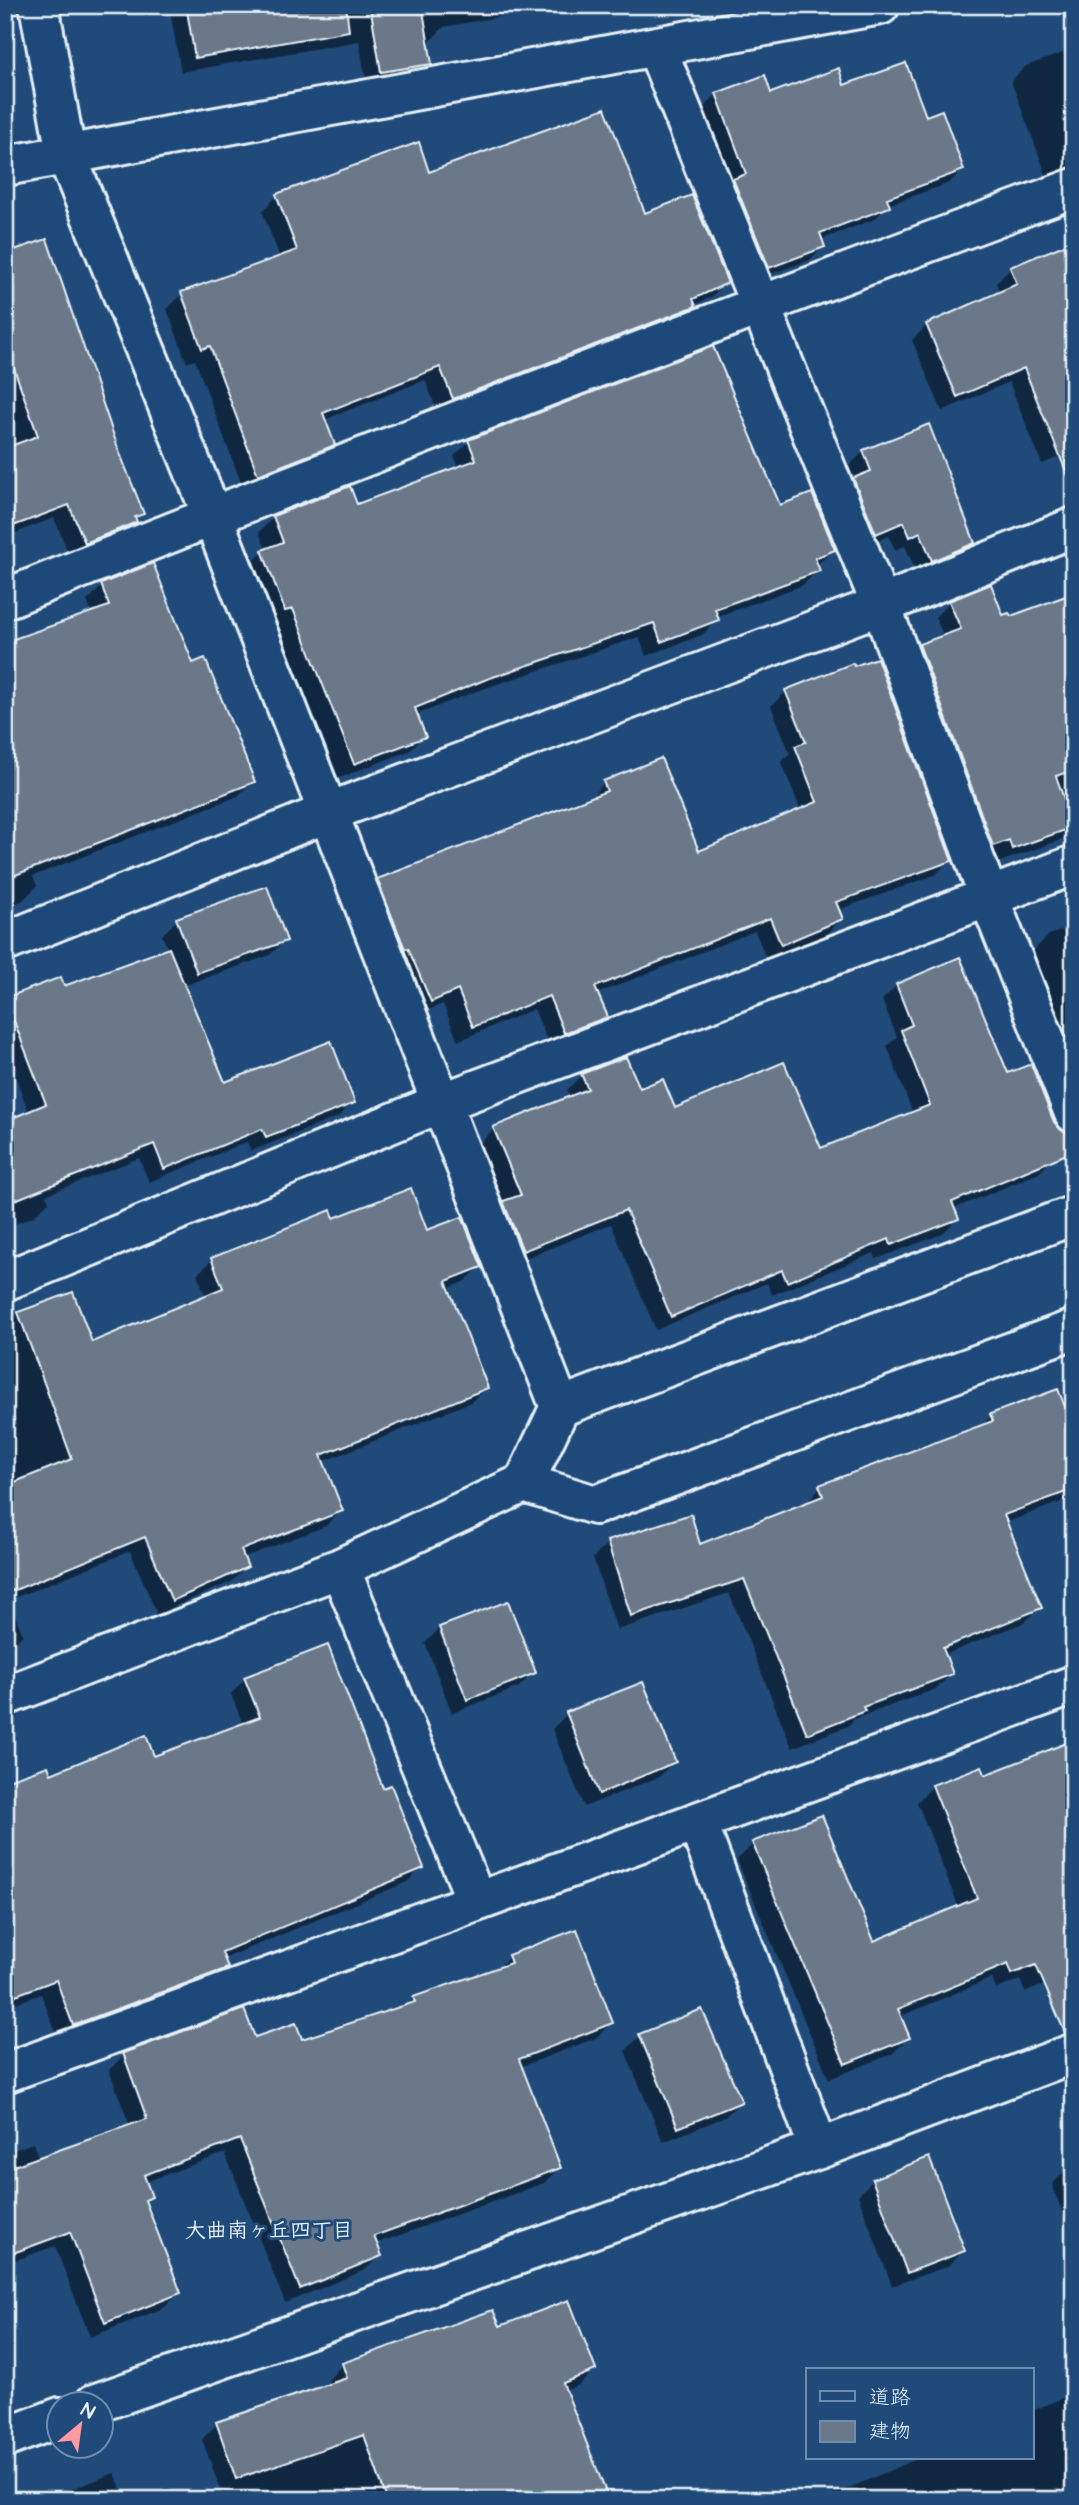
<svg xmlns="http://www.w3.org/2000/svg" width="1079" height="2505" viewBox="0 0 1079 2505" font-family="'Architects Daughter','Klee One',sans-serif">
  <rect width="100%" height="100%" fill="#1f4a7a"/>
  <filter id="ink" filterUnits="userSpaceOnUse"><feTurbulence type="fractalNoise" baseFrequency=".0143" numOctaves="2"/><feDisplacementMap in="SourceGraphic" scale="14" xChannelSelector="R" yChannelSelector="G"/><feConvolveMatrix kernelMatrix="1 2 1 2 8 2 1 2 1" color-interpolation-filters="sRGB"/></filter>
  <g filter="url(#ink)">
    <!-- shadow -->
    <path fill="#0007" d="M 169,5 L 610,5 L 552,14 L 552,7 L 444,27 L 427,44 L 430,63 L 415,78 L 367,86 L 359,41 L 181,72 Z
      M 720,5 L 785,5 L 722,16 Z
      M 1074,49 L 1074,186 L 1049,182 L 1011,81 L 1026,66 Z
      M 843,87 L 925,119 L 962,170 L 949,183 L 888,205 L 875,219 L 820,240 L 823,247 L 810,260 L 756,279 L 721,194 L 732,183 L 704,107 L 717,94 L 770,95 Z
      M 428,174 L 644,216 L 726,282 L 711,297 L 694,305 L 679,321 L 438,413 L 425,380 L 324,420 L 333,444 L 318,459 L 243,488 L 195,360 L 187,363 L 167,309 L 182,294 L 280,258 L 262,211 L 277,196 Z
      M 1074,217 L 1074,451 L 1042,464 L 1009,382 L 942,411 L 912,340 L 927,325 L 1000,293 L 996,283 L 1011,268 L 1072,243 L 1065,226 Z
      M 5,255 L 117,451 L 142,513 L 120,537 L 70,557 L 54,518 L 5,537 Z
      M 469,442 L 779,507 L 833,550 L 816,566 L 818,570 L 803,585 L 716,617 L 717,620 L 702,635 L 646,656 L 639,637 L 471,693 L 416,715 L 424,736 L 409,751 L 339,778 L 278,623 L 271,625 L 248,566 L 266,550 L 259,532 L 274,517 L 356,506 L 459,468 L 454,456 Z
      M 864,451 L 973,543 L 958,558 L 917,574 L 905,546 L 895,550 L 889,536 L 861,547 L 840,494 L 854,480 L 849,466 Z
      M 102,586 L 192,665 L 253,781 L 238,796 L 33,876 L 37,886 L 22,901 L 5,907 L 5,644 L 92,613 L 87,601 Z
      M 1074,595 L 1074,831 L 1058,841 L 997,863 L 994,854 L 978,860 L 905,660 L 920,646 L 944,637 L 935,617 L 950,602 L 1009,619 Z
      M 853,669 L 950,860 L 935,875 L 838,910 L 841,919 L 827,934 L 766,958 L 755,931 L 596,994 L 606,1016 L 591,1031 L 550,1047 L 534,1009 L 458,1041 L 443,1004 L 416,1015 L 364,895 L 378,880 L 590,799 L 604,782 L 698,853 L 801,811 L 781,762 L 790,753 L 771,706 L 786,692 Z
      M 177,920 L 285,940 L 270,955 L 183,986 L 224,1084 L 353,1102 L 338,1117 L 251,1151 L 247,1142 L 149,1182 L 139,1158 L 46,1195 L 49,1202 L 34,1216 L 5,1228 L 5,1123 L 29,1113 L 5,1050 L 5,1000 L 63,988 L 168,950 L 162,935 Z
      M 1074,926 L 1074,1109 L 1058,1064 L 1072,1051 L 1034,950 L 1049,935 Z
      M 897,985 L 1007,1075 L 1053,1158 L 1039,1173 L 953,1209 L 957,1219 L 942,1234 L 876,1259 L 874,1253 L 772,1295 L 767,1283 L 656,1330 L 611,1224 L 508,1265 L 489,1218 L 504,1203 L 479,1144 L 494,1129 L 570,1098 L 567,1090 L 582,1075 L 639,1091 L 675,1110 L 820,1150 L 913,1114 L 887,1046 L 897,1037 L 882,1000 Z
      M 330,1212 L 333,1221 L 426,1232 L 480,1267 L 465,1281 L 447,1289 L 486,1387 L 471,1402 L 322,1462 L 341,1511 L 326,1526 L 242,1558 L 246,1567 L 231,1582 L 157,1614 L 130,1551 L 9,1600 L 23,1635 L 5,1651 L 5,1319 L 72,1294 L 91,1344 L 206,1297 L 197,1274 L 212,1260 Z
      M 1074,1397 L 1074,1497 L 1005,1523 L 1040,1607 L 1025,1622 L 944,1655 L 951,1674 L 936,1689 L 854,1719 L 848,1726 L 792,1748 L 729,1593 L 617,1630 L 593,1558 L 608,1543 L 699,1546 L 806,1504 L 820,1487 L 979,1428 L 991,1416 Z
      M 440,1628 L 534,1672 L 519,1687 L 452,1713 L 425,1643 Z
      M 245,1679 L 382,1790 L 422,1867 L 407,1882 L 223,1959 L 226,1968 L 211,1983 L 58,2038 L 41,1994 L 5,2007 L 5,1923 L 50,1776 L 153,1758 L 243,1725 L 231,1694 Z
      M 642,1684 L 673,1762 L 659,1777 L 584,1807 L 552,1729 L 567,1714 Z
      M 933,1786 L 1074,1974 L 1025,1992 L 1020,1980 L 996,1989 L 992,1978 L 899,2017 L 908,2038 L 892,2054 L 829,2079 L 737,1860 L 753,1844 L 873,1944 L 959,1908 L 917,1802 Z
      M 509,1957 L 611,2023 L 596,2038 L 520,2067 L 559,2168 L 544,2183 L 375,2244 L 379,2256 L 365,2270 L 285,2303 L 225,2153 L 145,2182 L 150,2197 L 144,2203 L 179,2293 L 164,2308 L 90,2337 L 55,2246 L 5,2264 L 5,2153 L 33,2143 L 39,2159 L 130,2126 L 109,2070 L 124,2055 L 254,2039 L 301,2042 L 405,2007 L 414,1998 L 496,1970 Z
      M 640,2036 L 740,2102 L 725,2117 L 663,2142 L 625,2051 Z
      M 1074,2163 L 1074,2243 L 1052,2184 Z
      M 873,2180 L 963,2251 L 948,2266 L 892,2286 L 858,2195 Z
      M 492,2312 L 499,2328 L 594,2370 L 579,2385 L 564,2391 L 607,2500 L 224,2500 L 202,2439 L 217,2424 L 330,2386 L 328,2380 L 342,2365 Z
      M 1074,2393 L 1074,2500 L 1045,2500 L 1042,2491 L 1021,2500 L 821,2500 L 919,2458 L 1032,2458 L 1032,2411 Z
      M 115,2473 L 125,2500 L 42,2500 Z"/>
    <!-- building -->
    <path fill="#6a7889" stroke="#e8f1f8" stroke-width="2" d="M 186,5 L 346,5 L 349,31 L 195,58 Z
      M 370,5 L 422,5 L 432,64 L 381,72 Z
      M 906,63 L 926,116 L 942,110 L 964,170 L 887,198 L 890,207 L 820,233 L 825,247 L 769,268 L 733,179 L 746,174 L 716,93 L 765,75 L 771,93 L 839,68 L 844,85 Z
      M 605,108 L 645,213 L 692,195 L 728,283 L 693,299 L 696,306 L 453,399 L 440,367 L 323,413 L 335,445 L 258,475 L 210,346 L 202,349 L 181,292 L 297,250 L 276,194 L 419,142 L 429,172 Z
      M 47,239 L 119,451 L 144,514 L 135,517 L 137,522 L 85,543 L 69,505 L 5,529 L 5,448 L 38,436 L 5,343 L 5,253 Z
      M 1074,241 L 1074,486 L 1072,486 L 1024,368 L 957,397 L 926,324 L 1017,284 L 1010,267 Z
      M 713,346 L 780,505 L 812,493 L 835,550 L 815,558 L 820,571 L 715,609 L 719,620 L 661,642 L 654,623 L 487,679 L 415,708 L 426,737 L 354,764 L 293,609 L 285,611 L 262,550 L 283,542 L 273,516 L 350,486 L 357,504 L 476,460 L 468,440 Z
      M 929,424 L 975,543 L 932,561 L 920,532 L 910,537 L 904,522 L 876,534 L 853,478 L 871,471 L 863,450 Z
      M 153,563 L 193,663 L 205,658 L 255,782 L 5,879 L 5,642 L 109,606 L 101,584 Z
      M 991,584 L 1003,615 L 1009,613 L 1011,616 L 1074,593 L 1074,770 L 1056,776 L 1074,827 L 1012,849 L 1009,840 L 993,846 L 919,644 L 961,629 L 949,601 Z
      M 877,658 L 952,861 L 836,902 L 843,919 L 781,945 L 770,918 L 595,987 L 608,1017 L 564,1033 L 549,996 L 473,1027 L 458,990 L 431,1002 L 408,948 L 405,949 L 377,879 L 607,791 L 603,781 L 661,758 L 699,851 L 817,802 L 795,746 L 806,742 L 785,690 L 853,663 L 854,666 Z
      M 267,886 L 287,941 L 197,973 L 176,918 Z
      M 169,948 L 225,1082 L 331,1041 L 355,1103 L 266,1137 L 262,1129 L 164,1169 L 154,1144 L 5,1204 L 5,1121 L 46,1104 L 5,998 L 61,977 L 64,986 Z
      M 960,957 L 1008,1073 L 1031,1064 L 1054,1122 L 1061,1130 L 1074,1134 L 1074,1151 L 952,1202 L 959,1219 L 891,1245 L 889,1239 L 787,1282 L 782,1270 L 671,1317 L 626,1210 L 523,1251 L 503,1201 L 521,1195 L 493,1127 L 588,1089 L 581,1074 L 626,1057 L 640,1088 L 663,1079 L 675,1108 L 784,1062 L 821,1148 L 930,1105 L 901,1030 L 912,1025 L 896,984 Z
      M 411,1188 L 427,1230 L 462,1217 L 482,1267 L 446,1281 L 488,1388 L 321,1455 L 343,1511 L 241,1550 L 248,1567 L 172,1601 L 145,1537 L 5,1594 L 5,1486 L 72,1459 L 18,1312 L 73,1292 L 92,1342 L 223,1288 L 211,1258 L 331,1210 L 334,1218 Z
      M 1058,1389 L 1074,1429 L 1074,1489 L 1004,1515 L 1042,1608 L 943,1648 L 953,1674 L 863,1707 L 865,1711 L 807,1734 L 744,1579 L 631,1616 L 607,1541 L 691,1514 L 700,1544 L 823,1496 L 819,1485 L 993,1421 L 990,1414 Z
      M 508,1601 L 536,1673 L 467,1700 L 439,1627 Z
      M 328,1645 L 383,1788 L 391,1785 L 424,1868 L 222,1952 L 228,1968 L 73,2025 L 56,1980 L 5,1999 L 5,1781 L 48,1766 L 51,1774 L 146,1735 L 154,1756 L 260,1717 L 244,1677 Z
      M 643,1682 L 676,1762 L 599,1794 L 566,1712 Z
      M 1074,1740 L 1074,2032 L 1065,2033 L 1036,1965 L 1012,1974 L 1008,1964 L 898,2009 L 910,2038 L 845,2064 L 752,1842 L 822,1815 L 874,1941 L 977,1898 L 932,1785 L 982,1766 L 985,1775 Z
      M 577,1929 L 613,2023 L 519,2059 L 561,2168 L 374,2236 L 382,2256 L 300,2289 L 240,2139 L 144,2175 L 152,2197 L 145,2200 L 181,2293 L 105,2323 L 70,2232 L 5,2256 L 5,2169 L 147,2119 L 123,2053 L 244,2009 L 255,2037 L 296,2023 L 302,2039 L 415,2002 L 413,1997 L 511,1963 L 508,1955 Z
      M 702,2009 L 742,2102 L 678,2128 L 639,2034 Z
      M 929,2157 L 965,2251 L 907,2273 L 872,2179 Z
      M 569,2300 L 596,2370 L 563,2383 L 609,2500 L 387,2500 L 364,2435 L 236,2479 L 216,2422 L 347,2378 L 342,2363 L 493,2310 L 500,2326 Z"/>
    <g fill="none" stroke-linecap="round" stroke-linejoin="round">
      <defs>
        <path id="minor" d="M 39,5 L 66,154 L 212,515 L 560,1407
          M 657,49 L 881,605 L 989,898 L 1074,1113
          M 5,166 L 880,5
          M 5,599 C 359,456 716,321 1074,188
          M 5,942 L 329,812 L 881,605 L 1074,527
          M 5,1281 L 441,1103 L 1074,865
          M 524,1483 L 595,1505 L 1074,1329
          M 340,1568 L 476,1900
          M 5,1696 L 340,1568 L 524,1483 L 560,1407 L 1074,1215
          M 698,1824 L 819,2149
          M 5,2073 C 361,1942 718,1816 1074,1685
          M 94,2404 L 819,2149 L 1074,2053
          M 5,2438 L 60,2417"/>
      </defs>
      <!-- minor casing -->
      <use href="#minor" stroke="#e8f1f8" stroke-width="44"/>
      <!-- minor -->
      <use href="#minor" stroke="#1f4a7a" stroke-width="38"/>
    </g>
  </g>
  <g text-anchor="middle" stroke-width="6" stroke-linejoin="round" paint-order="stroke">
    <!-- neighbourhood labels -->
    <g font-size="21" font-weight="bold" fill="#e8f1f8" stroke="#1f4a7a">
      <text x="269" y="2237">大曲南ヶ丘四丁目</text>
    </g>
  </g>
  <!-- margin -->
  <rect width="1079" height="2505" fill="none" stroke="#1f4a7a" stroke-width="28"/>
  <rect x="14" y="14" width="1051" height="2477" fill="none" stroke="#e8f1f8" stroke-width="2.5" filter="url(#ink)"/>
  <!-- legend -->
  <rect x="806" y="2368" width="228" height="91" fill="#1f4a7a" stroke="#6f8dac" stroke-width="2"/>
  <rect x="820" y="2391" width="35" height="10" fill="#1f4a7a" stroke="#6f8dac" stroke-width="2"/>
  <text x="869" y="2404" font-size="21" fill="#e8f1f8">道路</text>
  <rect x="820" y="2421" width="35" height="21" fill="#6a7889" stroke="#6f8dac" stroke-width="2"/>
  <text x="869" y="2438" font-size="21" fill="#e8f1f8">建物</text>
  <!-- north arrow -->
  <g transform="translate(80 2425) rotate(29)"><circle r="33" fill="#1f4a7a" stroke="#6f8dac" stroke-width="2"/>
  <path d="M0-5L12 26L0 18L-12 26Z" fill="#ff9aa2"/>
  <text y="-10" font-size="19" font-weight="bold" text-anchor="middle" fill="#e8f1f8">N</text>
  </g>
</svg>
